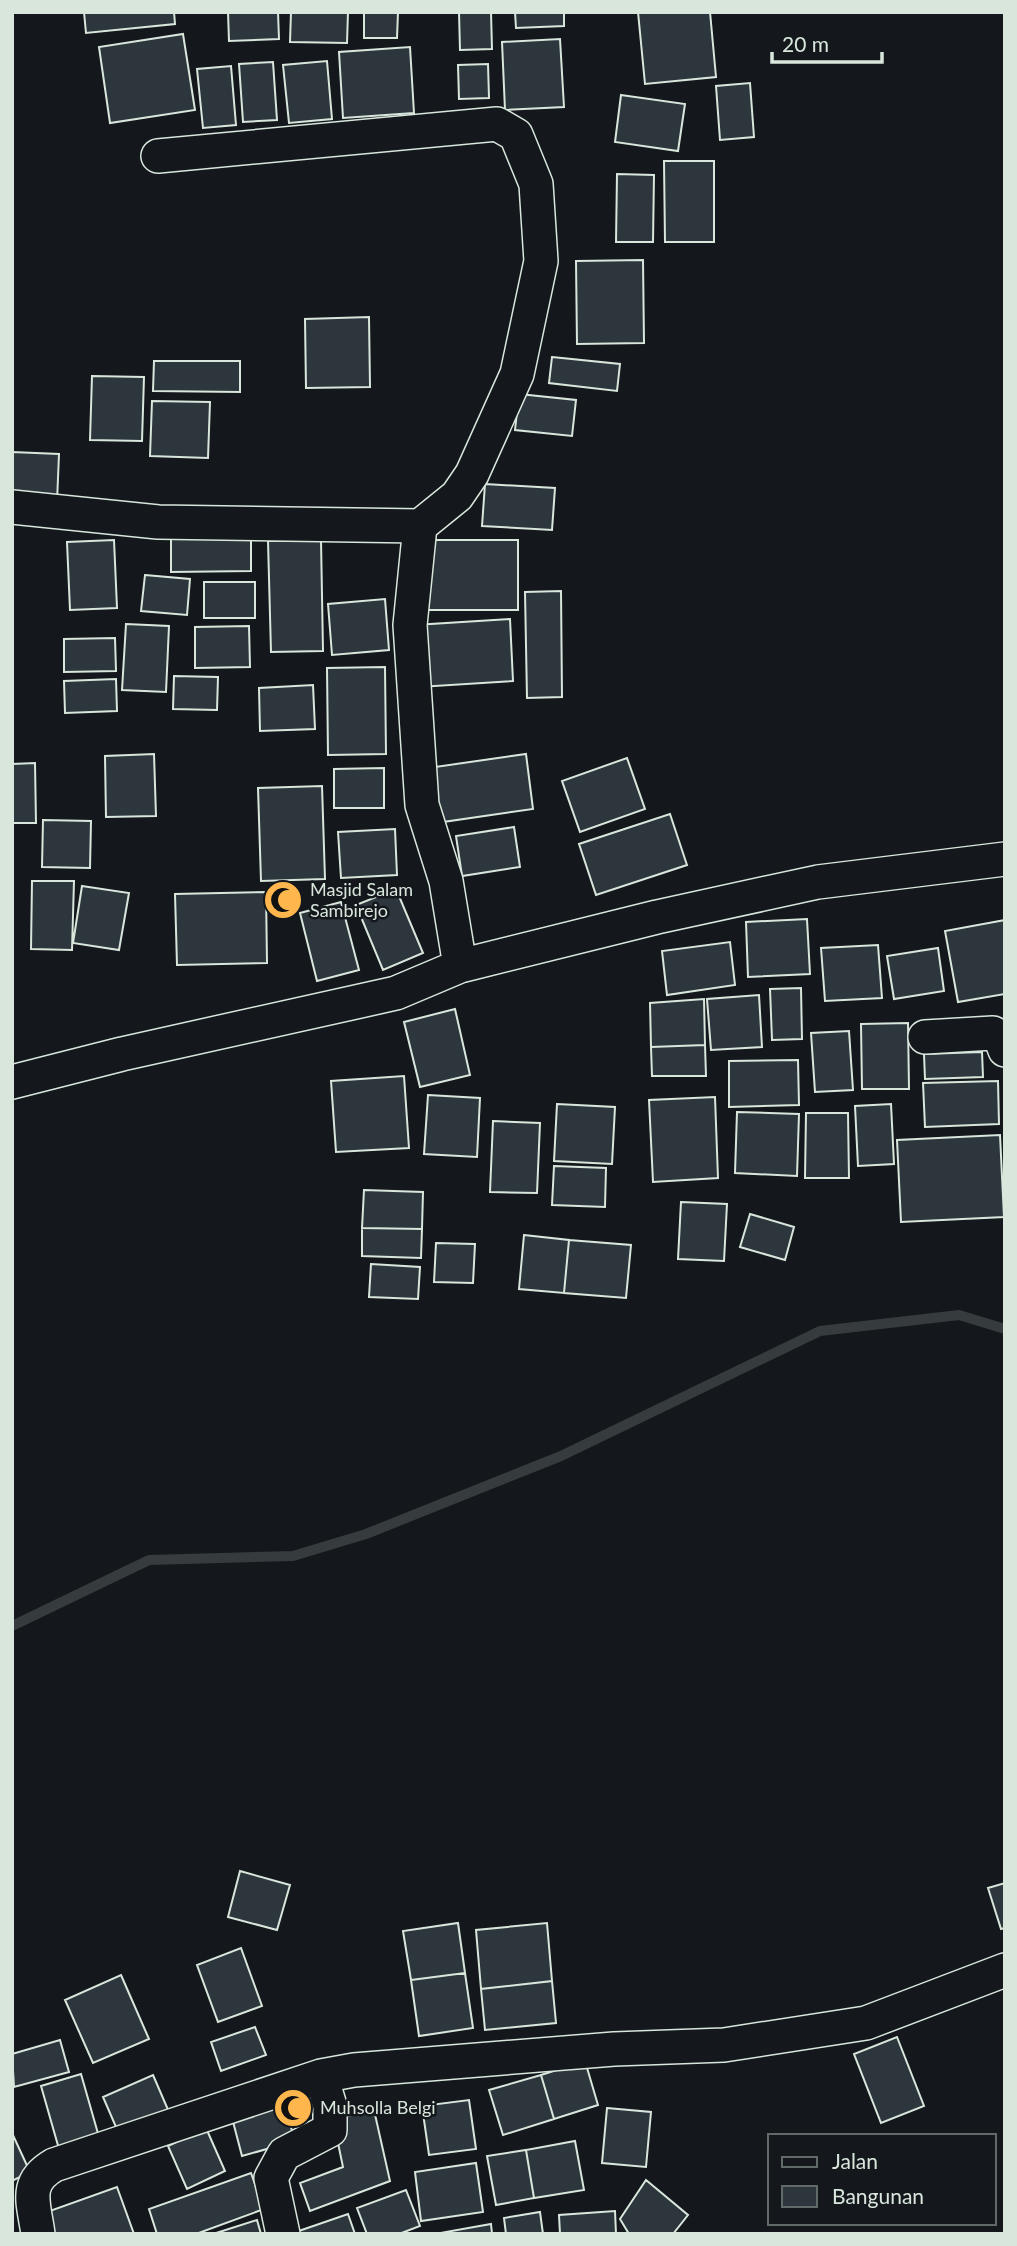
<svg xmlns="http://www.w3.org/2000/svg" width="1017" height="2246" viewBox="0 0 1017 2246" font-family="Lato,sans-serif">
  <rect width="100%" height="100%" fill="#14181c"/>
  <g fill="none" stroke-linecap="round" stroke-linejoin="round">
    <!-- stream -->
    <path stroke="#363b3e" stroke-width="10" d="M 12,1626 L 149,1560 L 293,1556 L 366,1534 L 561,1456 L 820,1331 L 959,1315 L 1005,1329"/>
  </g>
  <!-- building -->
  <path fill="#2c363c" stroke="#d8e6dc" stroke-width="2" d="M 84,12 L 174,12 L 175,24 L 86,33 Z
    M 228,12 L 278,12 L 279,39 L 229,41 Z
    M 291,12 L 348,12 L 347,43 L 290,42 Z
    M 364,12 L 398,12 L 397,38 L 364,38 Z
    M 459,12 L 491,12 L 492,49 L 460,50 Z
    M 515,12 L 564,12 L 564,26 L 516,28 Z
    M 638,12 L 710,12 L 716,77 L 645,84 Z
    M 183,34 L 195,110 L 110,123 L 99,47 Z
    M 560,39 L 564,107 L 505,110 L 502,42 Z
    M 410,47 L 414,113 L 343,118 L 339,52 Z
    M 327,61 L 332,119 L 289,123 L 283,65 Z
    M 273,62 L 277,120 L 243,122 L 239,64 Z
    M 488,64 L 489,98 L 459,99 L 458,65 Z
    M 231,66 L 236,125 L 203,128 L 197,69 Z
    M 750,83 L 754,137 L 720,140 L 716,86 Z
    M 621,95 L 685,104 L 678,151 L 615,142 Z
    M 664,161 L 714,161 L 714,242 L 665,242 Z
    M 617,174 L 654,175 L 653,242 L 616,242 Z
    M 643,260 L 644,343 L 577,344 L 576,261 Z
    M 369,317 L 370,387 L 306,388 L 305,319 Z
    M 552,357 L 620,364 L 617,391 L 549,383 Z
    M 154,361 L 240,361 L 240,392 L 153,391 Z
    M 92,376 L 144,377 L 142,441 L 90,440 Z
    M 519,394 L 576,400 L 572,436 L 515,430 Z
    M 152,401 L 210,402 L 208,458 L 150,456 Z
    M 12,452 L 59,454 L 57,502 L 12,501 Z
    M 485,484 L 555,488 L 552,530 L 482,526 Z
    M 251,537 L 251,571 L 171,572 L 171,538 Z
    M 114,540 L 117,608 L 70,610 L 67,542 Z
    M 321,540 L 323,651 L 271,652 L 268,541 Z
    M 426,540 L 518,540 L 518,610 L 426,610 Z
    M 145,575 L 190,579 L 187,615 L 141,611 Z
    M 204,582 L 255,582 L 255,618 L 204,618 Z
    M 561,591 L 562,697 L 527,698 L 525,592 Z
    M 385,599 L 389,650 L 332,655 L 328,604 Z
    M 510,619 L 513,681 L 419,687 L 415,625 Z
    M 126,624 L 169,626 L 166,692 L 122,690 Z
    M 249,626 L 250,667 L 195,668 L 195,627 Z
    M 115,638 L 116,671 L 64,672 L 64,639 Z
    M 385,667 L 386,754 L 328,755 L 327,668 Z
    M 174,676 L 218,677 L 217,710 L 173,709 Z
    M 116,679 L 117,711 L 65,713 L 64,681 Z
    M 313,685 L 315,729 L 260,731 L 259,688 Z
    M 154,754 L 156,816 L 106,817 L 105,756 Z
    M 526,754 L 533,809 L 436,823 L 428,768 Z
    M 627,758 L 645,809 L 580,832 L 562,781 Z
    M 35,763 L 36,823 L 12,823 L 12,764 Z
    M 384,768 L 384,808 L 334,808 L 334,769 Z
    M 322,786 L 325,879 L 261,881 L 258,788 Z
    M 670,814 L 687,865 L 596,895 L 579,844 Z
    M 43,820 L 91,821 L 90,868 L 42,867 Z
    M 514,827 L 520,867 L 462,876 L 456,836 Z
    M 395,829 L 397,875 L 341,878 L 338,832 Z
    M 32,881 L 74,881 L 72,950 L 31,949 Z
    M 82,886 L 129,893 L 119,950 L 73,943 Z
    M 396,889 L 423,953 L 383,970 L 356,905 Z
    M 266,892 L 267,963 L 177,965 L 175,894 Z
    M 341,902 L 359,970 L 317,981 L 300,913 Z
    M 807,919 L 810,974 L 748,977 L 746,922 Z
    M 1005,920 L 1005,994 L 958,1002 L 945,931 Z
    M 730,942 L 735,985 L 667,995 L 662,951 Z
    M 878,945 L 882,998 L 825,1001 L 821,948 Z
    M 938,948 L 944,991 L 894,999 L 887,956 Z
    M 801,988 L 802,1039 L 772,1040 L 770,989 Z
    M 759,995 L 762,1047 L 711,1050 L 707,999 Z
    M 704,999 L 705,1045 L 651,1047 L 650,1003 Z
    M 455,1009 L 470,1075 L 420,1087 L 404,1022 Z
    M 908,1023 L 909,1089 L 862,1089 L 861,1024 Z
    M 849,1031 L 853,1090 L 815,1092 L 811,1033 Z
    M 705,1045 L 706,1076 L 652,1076 L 651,1047 Z
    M 982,1052 L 983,1077 L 925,1079 L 924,1054 Z
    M 798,1060 L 799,1105 L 729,1107 L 729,1061 Z
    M 404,1076 L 409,1148 L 336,1152 L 331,1081 Z
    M 998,1081 L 999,1124 L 925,1127 L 923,1083 Z
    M 428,1095 L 480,1098 L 477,1157 L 424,1154 Z
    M 715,1097 L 718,1178 L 653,1182 L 649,1100 Z
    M 557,1104 L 615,1107 L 612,1164 L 554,1161 Z
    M 891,1104 L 894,1164 L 858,1166 L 855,1106 Z
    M 737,1112 L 799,1114 L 797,1176 L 735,1173 Z
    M 806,1113 L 848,1113 L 849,1178 L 805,1178 Z
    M 493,1121 L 540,1123 L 537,1193 L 490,1192 Z
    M 1000,1135 L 1004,1217 L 901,1222 L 897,1140 Z
    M 554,1166 L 606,1168 L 605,1207 L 552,1205 Z
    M 364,1190 L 423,1192 L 422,1229 L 362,1228 Z
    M 681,1202 L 727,1204 L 724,1261 L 678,1259 Z
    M 750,1214 L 794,1227 L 785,1260 L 740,1247 Z
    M 362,1228 L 422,1229 L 421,1258 L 362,1256 Z
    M 524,1235 L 569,1240 L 564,1293 L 519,1289 Z
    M 569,1240 L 631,1245 L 626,1298 L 564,1293 Z
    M 436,1243 L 475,1244 L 473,1283 L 434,1282 Z
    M 371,1264 L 420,1267 L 418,1299 L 369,1297 Z
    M 240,1871 L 290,1885 L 277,1930 L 228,1917 Z
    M 1005,1883 L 1005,1928 L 1001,1929 L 988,1888 Z
    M 458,1923 L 465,1973 L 411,1980 L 403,1931 Z
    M 547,1923 L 552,1981 L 481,1989 L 476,1930 Z
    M 241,1948 L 262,2006 L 218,2022 L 197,1965 Z
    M 465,1973 L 473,2028 L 419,2036 L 411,1980 Z
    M 121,1975 L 149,2039 L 93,2063 L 65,2000 Z
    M 552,1981 L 556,2023 L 485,2030 L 481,1989 Z
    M 255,2027 L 266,2055 L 221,2071 L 211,2042 Z
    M 897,2037 L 924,2106 L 881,2123 L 854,2054 Z
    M 60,2040 L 69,2072 L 14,2087 L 12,2054 Z
    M 585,2061 L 598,2105 L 554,2119 L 541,2075 Z
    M 81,2074 L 101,2144 L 61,2156 L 41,2086 Z
    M 153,2075 L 169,2112 L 119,2134 L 103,2097 Z
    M 541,2075 L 554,2119 L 503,2135 L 489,2090 Z
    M 283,2100 L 295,2141 L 242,2156 L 231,2114 Z
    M 469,2100 L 476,2149 L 429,2155 L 422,2106 Z
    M 607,2108 L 651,2112 L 646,2167 L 602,2163 Z
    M 374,2110 L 390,2181 L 310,2211 L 300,2183 L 343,2167 L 333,2119 Z
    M 206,2128 L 225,2171 L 187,2189 L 168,2146 Z
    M 12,2133 L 30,2172 L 12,2181 Z
    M 575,2141 L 584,2190 L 534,2198 L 526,2150 Z
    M 526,2150 L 534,2198 L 496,2205 L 487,2156 Z
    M 476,2163 L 483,2212 L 421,2221 L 415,2172 Z
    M 251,2173 L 264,2209 L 196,2234 L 157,2234 L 149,2209 Z
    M 646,2180 L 688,2215 L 673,2234 L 629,2234 L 620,2219 Z
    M 117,2187 L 134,2234 L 51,2234 L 44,2213 Z
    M 406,2190 L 420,2226 L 399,2234 L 367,2234 L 357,2208 Z
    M 615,2211 L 616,2234 L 560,2234 L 559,2215 Z
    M 540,2212 L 543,2234 L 506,2234 L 504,2218 Z
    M 348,2214 L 355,2234 L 294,2234 L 293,2233 Z
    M 257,2220 L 261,2234 L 213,2234 Z
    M 491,2224 L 492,2234 L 440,2234 L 440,2233 Z"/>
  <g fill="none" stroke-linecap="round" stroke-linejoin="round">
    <defs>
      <path id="minor" d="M 12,507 L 158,522 L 420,526 L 457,496 L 472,474 L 517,374 L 541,261 L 536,184 L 516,135 L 497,124 L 158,156
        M 420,526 L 410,625 L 422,805 L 446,881 L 460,966
        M 925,1037 L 993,1033 L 1000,1037 L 1005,1050
        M 12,1082 L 122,1054 L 396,993 L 460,966 L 657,917 L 818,882 L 1005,859
        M 38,2234 C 34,2203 23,2183 54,2165 L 321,2076
        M 283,2234 L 271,2178 L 284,2154 L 330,2130 L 330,2106 L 321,2076 L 354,2070 L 614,2049 L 724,2045 L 866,2023 L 1005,1970"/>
    </defs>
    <!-- minor casing -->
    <use href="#minor" stroke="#d8e6dc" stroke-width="36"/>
    <!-- minor -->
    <use href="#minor" stroke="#14181c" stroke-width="33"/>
  </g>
  <!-- icons -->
  <defs>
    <symbol id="mosque-disc" viewBox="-11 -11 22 22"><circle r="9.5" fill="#ffb74d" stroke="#14181c"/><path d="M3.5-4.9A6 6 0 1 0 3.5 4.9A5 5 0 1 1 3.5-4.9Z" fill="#111"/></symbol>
  </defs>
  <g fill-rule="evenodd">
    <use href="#mosque-disc" x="261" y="878" width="44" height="44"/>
    <use href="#mosque-disc" x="271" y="2086" width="44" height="44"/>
  </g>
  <g text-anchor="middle" stroke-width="5" stroke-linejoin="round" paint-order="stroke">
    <!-- poi labels -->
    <g font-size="18" fill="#d8e6dc" stroke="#14181c" text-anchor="start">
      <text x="310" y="896">Masjid Salam<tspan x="310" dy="21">Sambirejo</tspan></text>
      <text x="320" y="2114">Muhsolla Belgi</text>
    </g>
  </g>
  <!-- border -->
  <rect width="1017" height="2246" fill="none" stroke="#d8e6dc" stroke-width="28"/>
  <!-- legend -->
  <rect x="768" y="2134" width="228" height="91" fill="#14181c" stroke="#626a69" stroke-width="2"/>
  <rect x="782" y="2157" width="35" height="10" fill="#14181c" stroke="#626a69" stroke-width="2"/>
  <text x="832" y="2169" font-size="21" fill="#d8e6dc">Jalan</text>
  <rect x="782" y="2186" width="35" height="21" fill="#2c363c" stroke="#626a69" stroke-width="2"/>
  <text x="832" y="2204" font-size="21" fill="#d8e6dc">Bangunan</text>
  <!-- scale -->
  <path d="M772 52v10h110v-10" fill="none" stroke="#d8e6dc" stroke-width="3.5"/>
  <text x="782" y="52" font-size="21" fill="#d8e6dc" stroke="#14181c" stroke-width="5" paint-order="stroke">20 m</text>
</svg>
